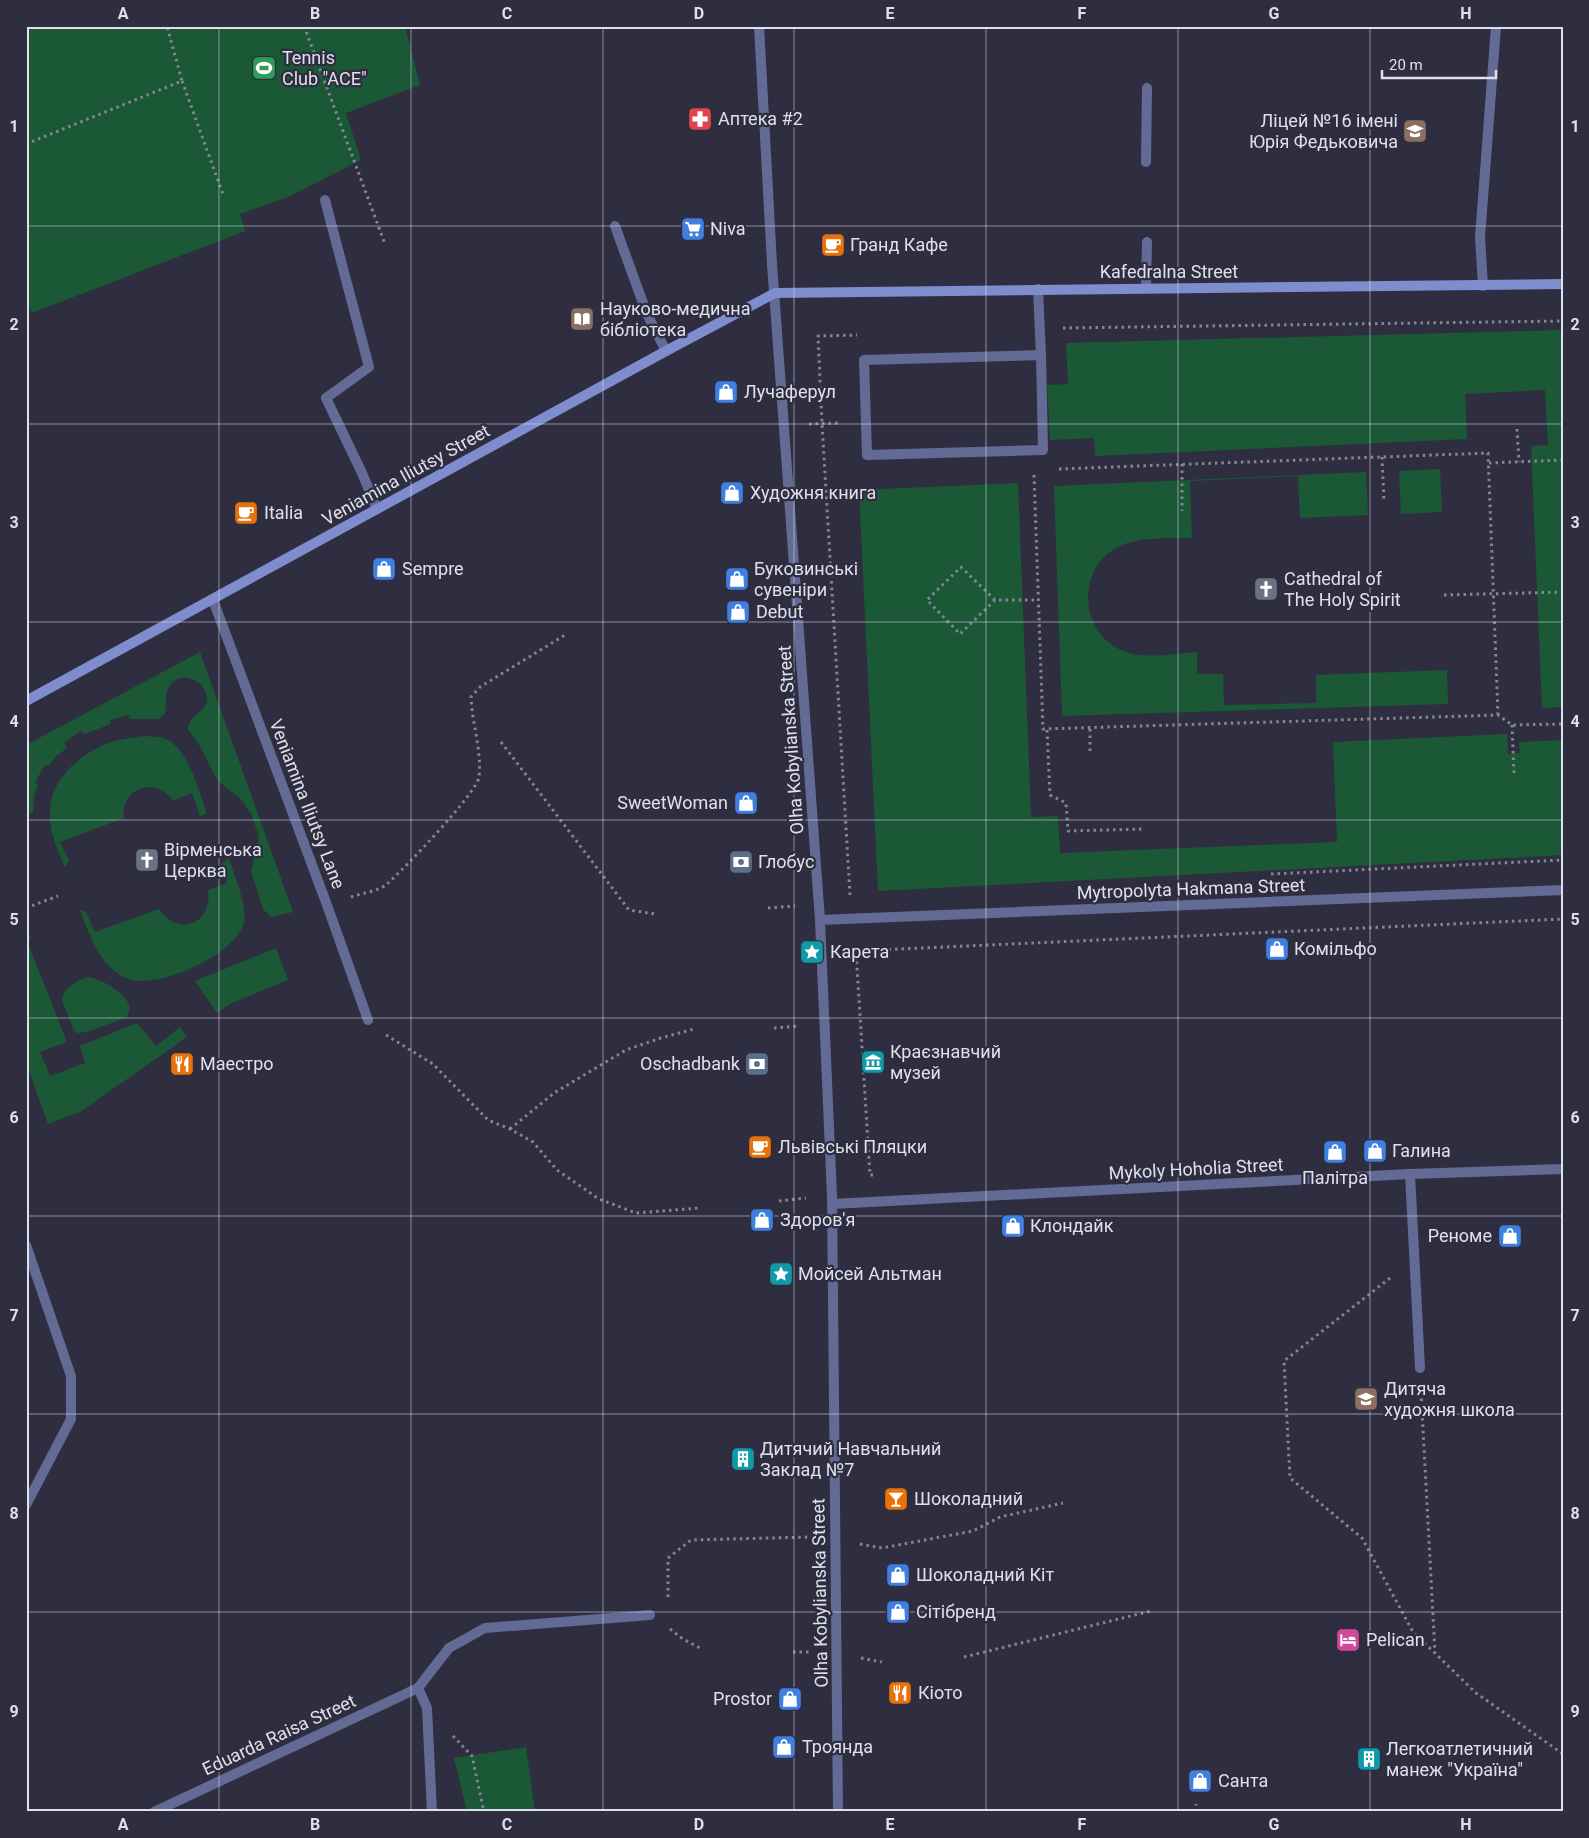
<svg xmlns="http://www.w3.org/2000/svg" width="1589" height="1838" viewBox="0 0 1589 1838" font-family="Roboto,sans-serif">
  <rect width="100%" height="100%" fill="#2f2e40"/>
  <!-- green -->
  <path fill="#1a5836" d="M 26,26 L 405,26 L 420,85 L 346,113 L 361,160 L 288,197 L 240,214 L 245,231 L 32,313 L 26,298 Z
    M 1563,330 L 1563,707 L 1542,708 L 1531,446 L 1548,445 L 1545,390 L 1465,394 L 1467,439 L 1095,456 L 1094,438 L 1050,440 L 1047,385 L 1068,384 L 1066,343 Z
    M 1440,469 L 1442,512 L 1401,514 L 1399,471 Z
    M 1366,472 L 1368,515 L 1300,518 L 1298,476 L 1190,481 L 1192,538 C 1169,539 1141,536 1120,546 C 1077,565 1078,631 1121,650 C 1144,660 1172,654 1197,652 L 1197,674 L 1223,674 L 1224,705 L 1316,703 L 1316,675 L 1447,670 L 1448,704 L 1062,716 L 1054,486 Z
    M 1018,483 L 1031,817 L 1058,816 L 1060,853 L 1337,842 L 1333,742 L 1507,734 L 1508,754 L 1520,753 L 1519,742 L 1563,740 L 1563,855 L 878,891 L 859,490 Z
    M 200,652 L 293,912 L 271,917 L 263,909 L 251,871 L 259,837 L 252,816 L 242,800 L 218,781 L 198,743 L 188,730 C 188,713 206,715 207,699 C 207,681 183,670 171,684 C 164,692 167,704 165,714 L 158,719 L 130,719 L 129,715 L 110,720 L 111,724 L 85,734 L 81,731 L 64,743 L 67,748 L 56,756 L 48,766 L 45,765 L 35,782 L 38,785 L 34,796 L 33,812 L 26,815 L 26,745 Z
    M 144,736 C 152,737 163,736 170,741 C 190,755 199,792 207,814 L 200,816 L 192,793 L 173,801 C 157,776 120,787 124,818 L 60,842 L 69,861 L 65,867 C 57,849 49,832 50,812 C 50,780 79,755 106,744 C 118,739 131,738 144,736 Z
    M 229,858 C 234,875 247,904 244,921 C 240,953 155,992 126,978 C 99,965 90,936 80,910 L 86,912 L 95,932 L 159,909 C 177,937 213,925 208,890 L 227,883 L 220,865 Z
    M 26,928 L 31,939 L 27,941 L 67,1042 L 40,1052 L 50,1076 L 85,1063 L 80,1046 L 137,1023 L 156,1046 L 180,1027 L 187,1037 L 80,1112 L 48,1124 L 26,1063 Z
    M 276,948 L 288,980 L 230,1004 L 217,1013 L 195,981 Z
    M 88,977 C 102,978 143,1001 125,1018 L 87,1032 L 77,1033 L 74,1030 L 62,1001 C 63,988 76,981 88,977 Z
    M 526,1747 L 535,1812 L 467,1812 L 454,1758 Z"/>
  <g fill="none" stroke-linecap="round" stroke-linejoin="round">
    <!-- path -->
    <path stroke="#868594" stroke-width="3" stroke-dasharray="2.5 4" stroke-linecap="butt" d="M 304,26 L 385,244
      M 182,81 L 224,197
      M 26,144 L 182,81 L 167,26
      M 1063,328 L 1563,321
      M 809,424 L 841,423
      M 1517,429 L 1519,462
      M 1382,457 L 1384,501
      M 1489,463 L 1563,460
      M 1182,464 L 1182,511
      M 1059,469 L 1488,453 L 1498,715
      M 1034,475 L 1043,729 L 1498,715 L 1512,725 L 1563,724
      M 1444,595 L 1563,592
      M 995,600 L 961,567 L 927,600 L 960,634 L 995,600 L 1038,600
      M 1512,725 L 1514,773
      M 1090,729 L 1090,751
      M 1047,730 L 1050,795 L 1066,803 L 1068,831 L 1145,829
      M 501,742 L 629,910 L 655,914
      M 1271,874 L 1563,860
      M 850,895 L 822,423 L 818,336 L 857,335
      M 351,897 C 362,893 379,891 387,884 C 403,870 477,793 479,777 C 482,750 472,724 471,697 L 480,687 L 565,635
      M 26,908 L 58,896
      M 768,908 L 795,906
      M 774,1028 L 800,1026
      M 386,1035 L 433,1064 L 488,1120 L 510,1129 L 533,1142 L 557,1170 L 599,1199 L 636,1213 L 699,1208
      M 510,1129 L 554,1093 L 626,1050 L 661,1038 L 694,1029
      M 873,1175 L 870,1175 L 856,951 L 1563,919
      M 779,1201 L 806,1198
      M 1390,1278 L 1284,1361 L 1290,1478 L 1362,1538 L 1413,1632 L 1476,1693 L 1563,1754
      M 1421,1392 L 1435,1653
      M 860,1544 L 882,1548 L 973,1531 L 1000,1517 L 1063,1503
      M 668,1597 L 668,1558 L 691,1540 L 810,1537
      M 670,1629 L 683,1639 L 702,1649
      M 793,1652 L 812,1652
      M 964,1657 L 1151,1611
      M 861,1658 L 882,1662
      M 453,1736 L 472,1756 L 484,1812
      M 1196,1812 L 1196,1804"/>
    <!-- lane -->
    <path stroke="#636b95" stroke-width="10" d="M 1146,162 L 1147,88
      M 325,200 L 369,367 L 326,398 L 362,473 L 377,509
      M 615,226 L 647,314 L 666,351
      M 1483,286 L 1480,237 L 1496,27
      M 1146,288 L 1147,242
      M 1038,289 L 1041,355
      M 1041,355 L 1043,450 L 867,455 L 864,360 Z
      M 1410,1174 L 1420,1368
      M 432,1812 L 427,1708 L 418,1688 L 449,1648 L 485,1628 L 650,1615"/>
    <!-- street -->
    <path stroke="#636b95" stroke-width="10" d="M 759,26 L 772,264 L 820,920 L 832,1196 L 838,1812
      M 213,600 L 327,905 L 368,1020
      M 820,920 L 1563,890
      M 832,1204 L 1410,1174 L 1563,1169
      M 26,1245 L 71,1376 L 71,1419 L 26,1505
      M 154,1812 L 418,1688"/>
    <!-- secondary -->
    <path stroke="#7f8cce" stroke-width="10" d="M 26,701 L 666,351 L 775,293 L 1563,284"/>
  </g>
  <!-- grid -->
  <path fill="none" stroke="#e0e0ec" stroke-width="1" stroke-opacity="0.55" d="M 219,26 L 219,1812M 411,26 L 411,1812M 603,26 L 603,1812M 794,26 L 794,1812M 986,26 L 986,1812M 1178,26 L 1178,1812M 1370,26 L 1370,1812M 26,226 L 1563,226M 26,424 L 1563,424M 26,622 L 1563,622M 26,820 L 1563,820M 26,1018 L 1563,1018M 26,1216 L 1563,1216M 26,1414 L 1563,1414M 26,1612 L 1563,1612"/>
  <!-- icons -->
  <defs>
    <symbol id="stadium-square" viewBox="-11 -11 22 22"><rect x="-9" y="-9" width="18" height="18" rx="4" fill="#2e9e5b" stroke="#2f2e40"/><path d="M0-5a6.5 5 0 1 0 0 10a6.5 5 0 1 0 0-10ZM-3.5-1.8h7v3.6h-7Z" fill="#fff"/></symbol>
    <symbol id="pharmacy-square" viewBox="-11 -11 22 22"><rect x="-9" y="-9" width="18" height="18" rx="4" fill="#e0444e" stroke="#2f2e40"/><path d="M-2-6h4v4h4v4h-4v4h-4v-4h-4v-4h4Z" fill="#fff"/></symbol>
    <symbol id="school-square" viewBox="-11 -11 22 22"><rect x="-9" y="-9" width="18" height="18" rx="4" fill="#8d6e63" stroke="#2f2e40"/><path d="M0-5L7-2L0 1L-7-2ZM-4 1L0 2.5L4 1V4Q0 6-4 4Z" fill="#fff"/></symbol>
    <symbol id="supermarket-square" viewBox="-11 -11 22 22"><rect x="-9" y="-9" width="18" height="18" rx="4" fill="#3f7fe0" stroke="#2f2e40"/><path d="M-6-5.5h2.5l.6 2H6L4.5 2H-2.5L-4.4-4H-6ZM-1.5 3.2a1.3 1.3 0 1 0 .1 0ZM3 3.2a1.3 1.3 0 1 0 .1 0Z" fill="#fff"/></symbol>
    <symbol id="cafe-square" viewBox="-11 -11 22 22"><rect x="-9" y="-9" width="18" height="18" rx="4" fill="#e8710a" stroke="#2f2e40"/><path d="M-5.5-4.5H6V0H3Q3 3.5 0 3.5H-2.5Q-5.5 3.5-5.5 0ZM3-3.2v2h1.7v-2ZM-6 4.5H4V6H-6Z" fill="#fff"/></symbol>
    <symbol id="library-square" viewBox="-11 -11 22 22"><rect x="-9" y="-9" width="18" height="18" rx="4" fill="#8d6e63" stroke="#2f2e40"/><path d="M-6-4Q-3-5.5-.7-3.5V5Q-3 3-6 4ZM6-4Q3-5.5 .7-3.5V5Q3 3 6 4Z" fill="#fff"/></symbol>
    <symbol id="shop-square" viewBox="-11 -11 22 22"><rect x="-9" y="-9" width="18" height="18" rx="4" fill="#3f7fe0" stroke="#2f2e40"/><path d="M-5-2.5h2.3a2.7 3.5 0 0 1 5.4 0H5L5.5 6h-11ZM-1.5-2.5h3a1.5 2.3 0 0 0-3 0Z" fill="#fff"/></symbol>
    <symbol id="church-square" viewBox="-11 -11 22 22"><rect x="-9" y="-9" width="18" height="18" rx="4" fill="#6b7280" stroke="#2f2e40"/><path d="M-1.2-6h2.4v3.5h3.3v2.4h-3.3V6h-2.4V-.1h-3.3v-2.4h3.3Z" fill="#fff"/></symbol>
    <symbol id="bank-square" viewBox="-11 -11 22 22"><rect x="-9" y="-9" width="18" height="18" rx="4" fill="#5c6f8a" stroke="#2f2e40"/><path d="M-6-4H6V4H-6ZM0-2.3a2.3 2.3 0 1 0 0 4.6a2.3 2.3 0 1 0 0-4.6Z" fill="#fff"/></symbol>
    <symbol id="sight-square" viewBox="-11 -11 22 22"><rect x="-9" y="-9" width="18" height="18" rx="4" fill="#0f9aa8" stroke="#2f2e40"/><path d="M0-6L1.8-2.2L6-1.7L2.9 1.2L3.7 5.4L0 3.3L-3.7 5.4L-2.9 1.2L-6-1.7L-1.8-2.2Z" fill="#fff"/></symbol>
    <symbol id="museum-square" viewBox="-11 -11 22 22"><rect x="-9" y="-9" width="18" height="18" rx="4" fill="#0f9aa8" stroke="#2f2e40"/><path d="M0-6L6-3V-2H-6V-3ZM-5-1h2V3h-2ZM-1-1h2V3h-2ZM3-1h2V3H3ZM-6 4H6V6H-6Z" fill="#fff"/></symbol>
    <symbol id="restaurant-square" viewBox="-11 -11 22 22"><rect x="-9" y="-9" width="18" height="18" rx="4" fill="#e8710a" stroke="#2f2e40"/><path d="M-5-6h1v4h1v-4h1v4h1v-4h1v5L-1.5 .5V6h-2V.5L-5-1ZM5-6V6H3V1.5H1.5Q1.5-4 5-6Z" fill="#fff"/></symbol>
    <symbol id="building-square" viewBox="-11 -11 22 22"><rect x="-9" y="-9" width="18" height="18" rx="4" fill="#0f9aa8" stroke="#2f2e40"/><path d="M-4-6H4V6H1V3H-1V6H-4ZM-2.5-4.3h1.7v1.8h-1.7ZM.8-4.3h1.7v1.8H.8ZM-2.5-1h1.7V.8h-1.7ZM.8-1h1.7V.8H.8Z" fill="#fff"/></symbol>
    <symbol id="bar-square" viewBox="-11 -11 22 22"><rect x="-9" y="-9" width="18" height="18" rx="4" fill="#e8710a" stroke="#2f2e40"/><path d="M-6-5H6L.8 .8V4.5H3.5V6h-7V4.5H-.8V.8Z" fill="#fff"/></symbol>
    <symbol id="hotel-square" viewBox="-11 -11 22 22"><rect x="-9" y="-9" width="18" height="18" rx="4" fill="#d1479c" stroke="#2f2e40"/><path d="M-6-4.5h1.5V1H6V5H4.5V3h-9V5H-6ZM-4 0a1.8 1.8 0 1 1 3.6 0ZM.5 0V-2.5h3Q6-2.5 6 0Z" fill="#fff"/></symbol>
  </defs>
  <g fill-rule="evenodd">
    <use href="#stadium-square" x="250" y="54" width="28" height="28"/>
    <use href="#pharmacy-square" x="686" y="105" width="28" height="28"/>
    <use href="#school-square" x="1401" y="117" width="28" height="28"/>
    <use href="#supermarket-square" x="679" y="215" width="28" height="28"/>
    <use href="#cafe-square" x="819" y="231" width="28" height="28"/>
    <use href="#library-square" x="568" y="305" width="28" height="28"/>
    <use href="#shop-square" x="712" y="378" width="28" height="28"/>
    <use href="#shop-square" x="718" y="479" width="28" height="28"/>
    <use href="#cafe-square" x="232" y="499" width="28" height="28"/>
    <use href="#shop-square" x="370" y="555" width="28" height="28"/>
    <use href="#shop-square" x="723" y="565" width="28" height="28"/>
    <use href="#church-square" x="1252" y="575" width="28" height="28"/>
    <use href="#shop-square" x="724" y="598" width="28" height="28"/>
    <use href="#shop-square" x="732" y="789" width="28" height="28"/>
    <use href="#church-square" x="133" y="846" width="28" height="28"/>
    <use href="#bank-square" x="727" y="848" width="28" height="28"/>
    <use href="#shop-square" x="1263" y="935" width="28" height="28"/>
    <use href="#sight-square" x="798" y="938" width="28" height="28"/>
    <use href="#museum-square" x="859" y="1048" width="28" height="28"/>
    <use href="#restaurant-square" x="168" y="1050" width="28" height="28"/>
    <use href="#bank-square" x="743" y="1050" width="28" height="28"/>
    <use href="#cafe-square" x="746" y="1133" width="28" height="28"/>
    <use href="#shop-square" x="1361" y="1137" width="28" height="28"/>
    <use href="#shop-square" x="1321" y="1138" width="28" height="28"/>
    <use href="#shop-square" x="748" y="1206" width="28" height="28"/>
    <use href="#shop-square" x="999" y="1212" width="28" height="28"/>
    <use href="#shop-square" x="1496" y="1222" width="28" height="28"/>
    <use href="#sight-square" x="767" y="1260" width="28" height="28"/>
    <use href="#school-square" x="1352" y="1385" width="28" height="28"/>
    <use href="#building-square" x="729" y="1445" width="28" height="28"/>
    <use href="#bar-square" x="882" y="1485" width="28" height="28"/>
    <use href="#shop-square" x="884" y="1561" width="28" height="28"/>
    <use href="#shop-square" x="884" y="1598" width="28" height="28"/>
    <use href="#hotel-square" x="1334" y="1626" width="28" height="28"/>
    <use href="#restaurant-square" x="886" y="1679" width="28" height="28"/>
    <use href="#shop-square" x="776" y="1685" width="28" height="28"/>
    <use href="#shop-square" x="770" y="1733" width="28" height="28"/>
    <use href="#building-square" x="1355" y="1745" width="28" height="28"/>
    <use href="#shop-square" x="1186" y="1767" width="28" height="28"/>
  </g>
  <g text-anchor="middle" stroke-width="4.5" stroke-linejoin="round" paint-order="stroke">
    <!-- poi labels -->
    <g font-size="18" fill="#e0e0ec" stroke="#2f2e40" text-anchor="start">
      <text x="282" y="64">Tennis<tspan x="282" dy="21">Club "ACE"</tspan></text>
      <text x="718" y="125">Аптека #2</text>
      <text x="1398" y="127" text-anchor="end">Ліцей №16 імені<tspan x="1398" dy="21">Юрія Федьковича</tspan></text>
      <text x="710" y="235">Niva</text>
      <text x="850" y="251">Гранд Кафе</text>
      <text x="600" y="315">Науково-медична<tspan x="600" dy="21">бібліотека</tspan></text>
      <text x="744" y="398">Лучаферул</text>
      <text x="750" y="499">Художня книга</text>
      <text x="264" y="519">Italia</text>
      <text x="402" y="575">Sempre</text>
      <text x="754" y="575">Буковинські<tspan x="754" dy="21">сувеніри</tspan></text>
      <text x="1284" y="585">Cathedral of<tspan x="1284" dy="21">The Holy Spirit</tspan></text>
      <text x="756" y="618">Debut</text>
      <text x="728" y="809" text-anchor="end">SweetWoman</text>
      <text x="164" y="856">Вірменська<tspan x="164" dy="21">Церква</tspan></text>
      <text x="758" y="868">Глобус</text>
      <text x="1294" y="955">Комільфо</text>
      <text x="830" y="958">Карета</text>
      <text x="890" y="1058">Краєзнавчий<tspan x="890" dy="21">музей</tspan></text>
      <text x="200" y="1070">Маестро</text>
      <text x="740" y="1070" text-anchor="end">Oschadbank</text>
      <text x="778" y="1153">Львівські Пляцки</text>
      <text x="1392" y="1157">Галина</text>
      <text x="1335" y="1184" text-anchor="middle">Палітра</text>
      <text x="780" y="1226">Здоров'я</text>
      <text x="1030" y="1232">Клондайк</text>
      <text x="1492" y="1242" text-anchor="end">Реноме</text>
      <text x="798" y="1280">Мойсей Альтман</text>
      <text x="1384" y="1395">Дитяча<tspan x="1384" dy="21">художня школа</tspan></text>
      <text x="760" y="1455">Дитячий Навчальний<tspan x="760" dy="21">Заклад №7</tspan></text>
      <text x="914" y="1505">Шоколадний</text>
      <text x="916" y="1581">Шоколадний Кіт</text>
      <text x="916" y="1618">Сітібренд</text>
      <text x="1366" y="1646">Pelican</text>
      <text x="918" y="1699">Кіото</text>
      <text x="772" y="1705" text-anchor="end">Prostor</text>
      <text x="802" y="1753">Троянда</text>
      <text x="1386" y="1755">Легкоатлетичний<tspan x="1386" dy="21">манеж "Україна"</tspan></text>
      <text x="1218" y="1787">Санта</text>
    </g>
    <!-- street labels -->
    <g font-size="18" fill="#e0e0ec" stroke="#2f2e40">
      <text x="1169" y="278">Kafedralna Street</text>
      <text transform="translate(406 475) rotate(-29)" y="6">Veniamina Iliutsy Street</text>
      <text transform="translate(791 740) rotate(-94)" y="6">Olha Kobylianska Street</text>
      <text transform="translate(307 804) rotate(69)" y="6">Veniamina Iliutsy Lane</text>
      <text transform="translate(1191 889) rotate(-2)" y="6">Mytropolyta Hakmana Street</text>
      <text transform="translate(1196 1169) rotate(-3)" y="6">Mykoly Hoholia Street</text>
      <text transform="translate(820 1593) rotate(-91)" y="6">Olha Kobylianska Street</text>
      <text transform="translate(279 1735) rotate(-25)" y="6">Eduarda Raisa Street</text>
    </g>
  </g>
  <!-- border -->
  <rect width="1589" height="1838" fill="none" stroke="#2f2e40" stroke-width="55"/>
  <!-- scale -->
  <path d="M1382 70v8h114v-8" fill="none" stroke="#e0e0ec" stroke-width="2.5"/>
  <text x="1389" y="70" font-size="15" fill="#e0e0ec" stroke="#2f2e40" stroke-width="4" paint-order="stroke">20 m</text>
  <rect x="28" y="28" width="1534" height="1782" fill="none" stroke="#e0e0ec" stroke-width="2"/>
  <g font-size="16" text-anchor="middle" font-weight="bold" fill="#e0e0ec">
    <text x="123" y="19">A</text>
    <text x="315" y="19">B</text>
    <text x="507" y="19">C</text>
    <text x="699" y="19">D</text>
    <text x="890" y="19">E</text>
    <text x="1082" y="19">F</text>
    <text x="1274" y="19">G</text>
    <text x="1466" y="19">H</text>
    <text x="14" y="132">1</text>
    <text x="1575" y="132">1</text>
    <text x="14" y="330">2</text>
    <text x="1575" y="330">2</text>
    <text x="14" y="528">3</text>
    <text x="1575" y="528">3</text>
    <text x="14" y="727">4</text>
    <text x="1575" y="727">4</text>
    <text x="14" y="925">5</text>
    <text x="1575" y="925">5</text>
    <text x="14" y="1123">6</text>
    <text x="1575" y="1123">6</text>
    <text x="14" y="1321">7</text>
    <text x="1575" y="1321">7</text>
    <text x="14" y="1519">8</text>
    <text x="1575" y="1519">8</text>
    <text x="14" y="1717">9</text>
    <text x="1575" y="1717">9</text>
    <text x="123" y="1830">A</text>
    <text x="315" y="1830">B</text>
    <text x="507" y="1830">C</text>
    <text x="699" y="1830">D</text>
    <text x="890" y="1830">E</text>
    <text x="1082" y="1830">F</text>
    <text x="1274" y="1830">G</text>
    <text x="1466" y="1830">H</text>
  </g>
</svg>
